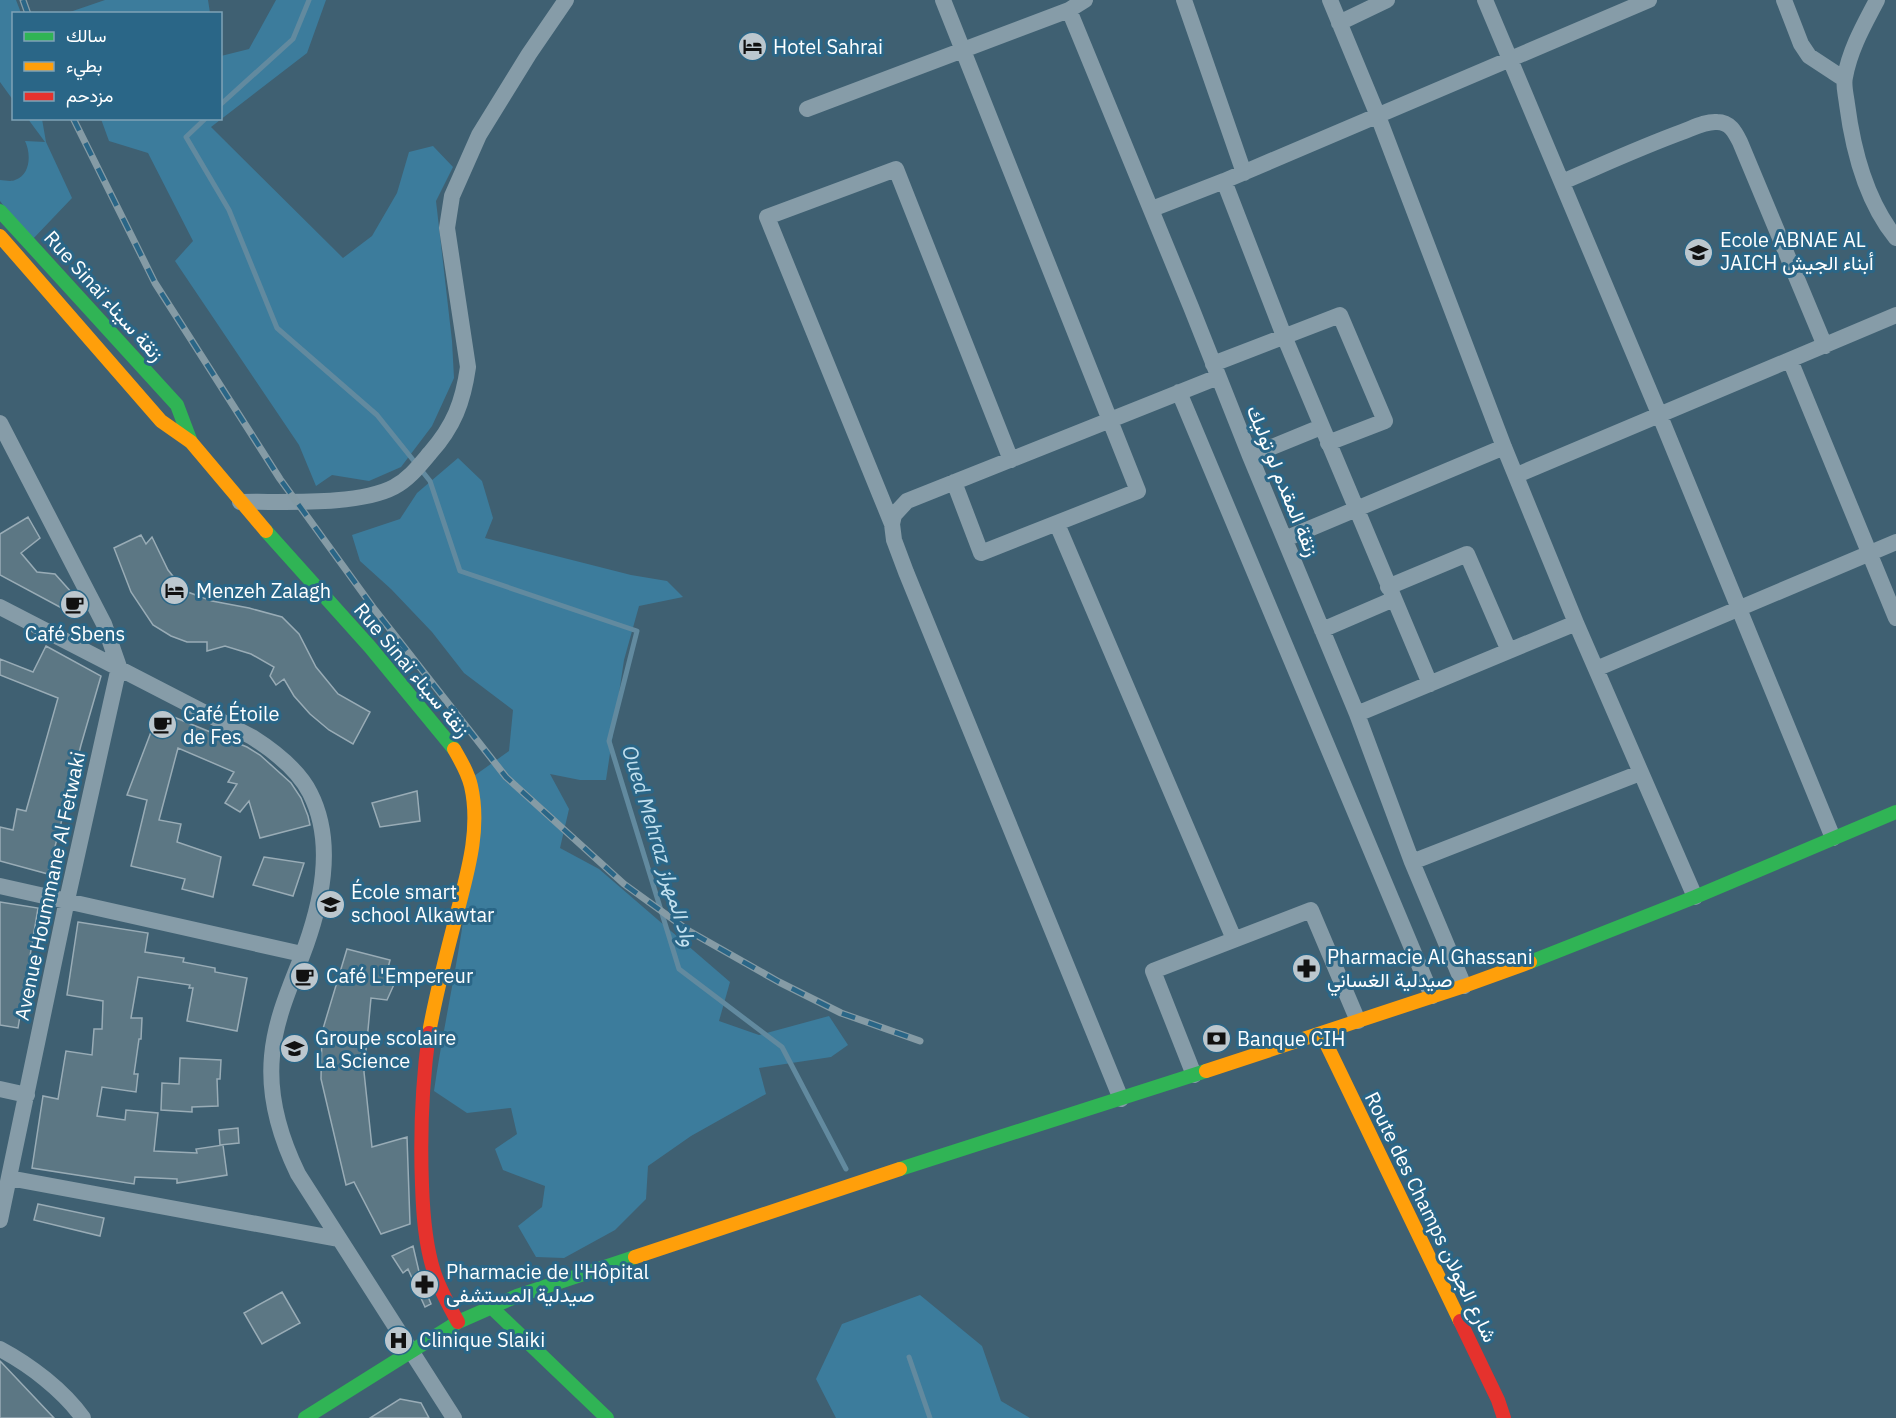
<svg xmlns="http://www.w3.org/2000/svg" width="1896" height="1418" viewBox="0 0 1896 1418" font-family="'IBM Plex Sans',Vazirmatn,sans-serif">
  <rect width="100%" height="100%" fill="#3f6072"/>
  <!-- green -->
  <path fill="#3c7c9c" d="M 0,0 L 16,0 L 21,13 L 14,14 L 13,100 L 0,82 Z
    M 105,0 L 208,0 L 210,13 L 67,13 Z
    M 276,0 L 326,0 L 307,53 L 211,127 L 343,258 L 372,236 L 397,193 L 409,152 L 433,146 L 453,167 L 436,201 L 452,341 L 454,378 L 432,426 L 401,467 L 369,481 L 332,475 L 316,486 L 299,445 L 175,261 L 193,241 L 148,153 L 109,141 L 101,119 L 220,118 L 221,56 L 249,49 Z
    M 28,119 L 42,119 L 46,142 L 72,198 L 31,241 L 0,201 L 0,180 C 4,180 11,182 15,180 C 31,175 31,153 25,141 L 45,142 Z
    M 458,458 L 482,481 L 493,518 L 485,538 L 631,575 L 667,581 L 683,597 L 639,606 L 624,660 L 606,780 L 580,780 L 550,774 L 569,809 L 560,848 L 599,869 L 730,982 L 719,1021 L 759,1035 L 829,1016 L 848,1045 L 831,1057 L 759,1068 L 766,1094 L 691,1136 L 648,1166 L 646,1199 L 615,1230 L 564,1258 L 536,1257 L 518,1226 L 542,1207 L 545,1186 L 503,1170 L 495,1149 L 517,1134 L 511,1108 L 467,1113 L 434,1091 C 444,1021 461,952 468,882 C 472,847 472,811 474,776 L 509,751 L 513,710 L 464,673 L 432,632 L 391,589 L 360,561 L 352,535 L 400,519 L 417,493 Z
    M 920,1295 L 982,1346 L 1001,1401 L 1030,1418 L 836,1418 L 816,1379 L 842,1324 Z"/>
  <g fill="none" stroke-linecap="round" stroke-linejoin="round">
    <!-- stream -->
    <path stroke="#628a9f" stroke-width="5" d="M 220,105 L 293,39 L 309,0
      M 206,118 L 186,137 L 229,210 L 277,328 L 377,415 L 430,481 L 460,571 L 637,631 L 609,741 L 679,969 L 782,1047 L 846,1169
      M 909,1357 L 930,1418"/>
  </g>
  <!-- building -->
  <path fill="#5c7784" stroke="#99acb6" stroke-width="1.5" d="M 28,517 L 40,538 L 21,553 L 37,572 L 55,574 L 81,603 L 71,613 L 0,575 L 0,534 Z
    M 141,535 L 146,544 L 152,537 L 168,570 L 185,591 L 212,601 L 249,608 L 282,617 L 299,634 L 316,667 L 338,694 L 370,712 L 353,744 L 329,730 L 310,714 L 294,696 L 284,679 L 276,685 L 270,676 L 274,667 L 251,654 L 225,646 L 207,651 L 207,642 L 187,642 L 171,636 L 153,625 L 131,592 L 114,548 Z
    M 46,646 L 101,676 L 81,745 L 48,874 L 0,861 L 0,827 L 13,830 L 17,809 L 26,811 L 58,698 L 0,675 L 0,659 L 33,672 Z
    M 159,711 L 247,747 L 260,755 L 291,783 L 301,798 L 308,816 L 310,825 L 260,838 L 249,801 L 240,812 L 225,803 L 237,784 L 228,782 L 234,772 L 178,748 L 159,820 L 181,824 L 177,842 L 221,857 L 213,897 L 182,889 L 185,879 L 131,866 L 147,800 L 127,795 Z
    M 417,791 L 420,821 L 380,827 L 372,803 Z
    M 264,857 L 304,863 L 293,896 L 253,885 Z
    M 0,902 L 38,908 L 18,1028 L 0,1025 Z
    M 78,922 L 148,933 L 145,952 L 184,958 L 183,962 L 215,968 L 215,972 L 247,978 L 237,1031 L 187,1021 L 193,988 L 189,988 L 190,985 L 138,977 L 131,1018 L 142,1018 L 141,1039 L 139,1039 L 134,1074 L 138,1074 L 136,1092 L 102,1087 L 97,1116 L 125,1120 L 126,1110 L 158,1113 L 154,1151 L 197,1153 L 196,1149 L 223,1145 L 227,1175 L 177,1183 L 177,1179 L 135,1177 L 134,1184 L 32,1168 L 43,1096 L 58,1099 L 66,1051 L 92,1055 L 94,1029 L 102,1029 L 103,1001 L 67,995 Z
    M 347,949 L 390,960 L 386,976 L 396,980 L 387,1000 L 371,998 L 364,1072 L 372,1147 L 407,1137 L 410,1224 L 381,1234 L 354,1182 L 346,1185 L 321,1079 L 322,1032 Z
    M 180,1058 L 221,1060 L 220,1079 L 217,1079 L 218,1106 L 192,1107 L 192,1112 L 161,1110 L 162,1083 L 179,1084 Z
    M 238,1128 L 239,1143 L 220,1145 L 219,1130 Z
    M 38,1204 L 104,1218 L 100,1236 L 34,1220 Z
    M 413,1246 L 420,1276 L 431,1304 L 425,1307 L 408,1269 L 403,1273 L 392,1256 Z
    M 282,1292 L 300,1323 L 262,1344 L 244,1313 Z
    M 0,1361 L 1,1362 L 54,1418 L 0,1418 Z
    M 400,1399 L 421,1403 L 429,1418 L 370,1418 Z"/>
  <g fill="none" stroke-linecap="round" stroke-linejoin="round">
    <!-- street -->
    <path stroke="#869ca8" stroke-width="16" d="M 943,0 L 1138,491 L 981,553 L 954,482
      M 1184,0 L 1244,173
      M 1330,0 L 1378,116 L 1504,447 L 1576,623 L 1695,897
      M 1485,0 L 1660,416 L 1833,838
      M 1784,0 L 1801,44 L 1809,56 L 1844,79
      M 1877,0 C 1864,25 1850,49 1845,77 C 1843,85 1846,95 1847,104 C 1853,150 1866,201 1896,238
      M 1069,10 L 1191,307 L 1250,456 L 1357,714 L 1412,862 L 1464,986
      M 1339,23 L 1387,0
      M 807,109 L 1069,10 L 1085,0
      M 1224,181 L 1284,336 L 1430,684
      M 1562,182 C 1602,165 1641,147 1682,132 C 1693,128 1706,121 1717,122 C 1730,122 1735,132 1740,142 L 1825,346
      M 1152,209 L 1224,181 L 1649,0
      M 1790,360 L 1896,618
      M 1213,364 L 1340,315 L 1385,421 L 1328,443
      M 1179,392 L 1432,996
      M 0,423 L 104,624 L 119,667 L 67,900 L 0,1220
      M 1250,456 L 1321,427
      M 1011,460 L 896,169 L 767,217 L 892,524 L 894,540 L 906,572 L 1121,1099
      M 1517,475 L 1896,315
      M 240,502 C 282,501 358,506 394,487 C 409,479 419,466 430,453 C 454,426 463,402 468,367 L 447,228 L 452,196 L 479,135 L 529,54 L 566,0
      M 892,524 L 894,515 L 907,501 L 1218,377
      M 1057,524 L 1234,939
      M 1285,539 L 1504,447
      M 1388,587 L 1467,554 L 1509,651
      M 0,607 L 252,737 C 274,751 298,769 310,793 C 336,844 321,906 302,956 C 289,989 275,1021 272,1056 C 268,1098 280,1137 298,1174 L 454,1418
      M 1322,630 L 1394,599
      M 1596,669 L 1896,542
      M 1357,714 L 1576,623
      M 1412,862 L 1640,773
      M 0,886 L 302,954
      M 1194,1075 L 1153,971 L 1311,910 L 1358,1021
      M 0,1089 L 27,1095
      M 9,1178 L 338,1239
      M 0,1349 C 30,1365 63,1390 83,1418"/>
    <!-- fast -->
    <path stroke="#30b455" stroke-width="14" d="M 0,211 L 177,405 L 191,442
      M 266,531 L 370,647 L 454,749
      M 1530,962 L 1695,897 L 1896,812
      M 900,1169 L 1206,1071
      M 491,1307 L 607,1418
      M 305,1418 L 458,1322 L 517,1296 L 635,1257"/>
    <!-- slow -->
    <path stroke="#ff9f0a" stroke-width="14" d="M 0,236 L 161,421 L 191,442 L 266,531
      M 429,1033 C 436,994 446,955 456,917 C 467,874 481,830 471,786 C 468,773 461,761 454,749
      M 1321,1033 L 1460,1321
      M 1206,1071 L 1464,986 L 1530,962
      M 635,1257 L 900,1169"/>
    <!-- jam -->
    <path stroke="#e5322d" stroke-width="14" d="M 429,1033 C 422,1084 420,1134 422,1185 C 423,1214 425,1244 434,1272 C 440,1290 449,1306 458,1322
      M 1460,1321 L 1498,1400 L 1504,1418"/>
    <defs>
      <path id="rail" d="M 23,0 L 28,14
        M 73,118 L 155,283 L 280,479 L 375,610 L 506,777 L 624,884 L 689,931 L 779,982 L 841,1013 L 920,1041"/>
    </defs>
    <!-- rail casing -->
    <use href="#rail" stroke="#859ba5" stroke-width="7"/>
    <!-- rail -->
    <use href="#rail" stroke="#2a6687" stroke-width="4.5" stroke-dasharray="14" stroke-linecap="butt"/>
  </g>
  <!-- icons -->
  <defs>
    <symbol id="hotel-disc" viewBox="-11 -11 22 22"><circle r="9.5" fill="#bcc7ce" stroke="#2a6687"/><path d="M-6-4.5h1.5V1H6V5H4.5V3h-9V5H-6ZM-4 0a1.8 1.8 0 1 1 3.6 0ZM.5 0V-2.5h3Q6-2.5 6 0Z" fill="#111"/></symbol>
    <symbol id="school-disc" viewBox="-11 -11 22 22"><circle r="9.5" fill="#bcc7ce" stroke="#2a6687"/><path d="M0-5L7-2L0 1L-7-2ZM-4 1L0 2.5L4 1V4Q0 6-4 4Z" fill="#111"/></symbol>
    <symbol id="cafe-disc" viewBox="-11 -11 22 22"><circle r="9.5" fill="#bcc7ce" stroke="#2a6687"/><path d="M-5.5-4.5H6V0H3Q3 3.5 0 3.5H-2.5Q-5.5 3.5-5.5 0ZM3-3.2v2h1.7v-2ZM-6 4.5H4V6H-6Z" fill="#111"/></symbol>
    <symbol id="pharmacy-disc" viewBox="-11 -11 22 22"><circle r="9.5" fill="#bcc7ce" stroke="#2a6687"/><path d="M-2-6h4v4h4v4h-4v4h-4v-4h-4v-4h4Z" fill="#111"/></symbol>
    <symbol id="bank-disc" viewBox="-11 -11 22 22"><circle r="9.5" fill="#bcc7ce" stroke="#2a6687"/><path d="M-6-4H6V4H-6ZM0-2.3a2.3 2.3 0 1 0 0 4.6a2.3 2.3 0 1 0 0-4.6Z" fill="#111"/></symbol>
    <symbol id="hospital-disc" viewBox="-11 -11 22 22"><circle r="9.5" fill="#bcc7ce" stroke="#2a6687"/><path d="M-5-5h3v3.5h4V-5h3V5h-3V1.5h-4V5h-3Z" fill="#111"/></symbol>
  </defs>
  <g fill-rule="evenodd">
    <use href="#hotel-disc" x="736" y="30" width="33" height="33"/>
    <use href="#school-disc" x="1682" y="236" width="33" height="33"/>
    <use href="#hotel-disc" x="158" y="574" width="33" height="33"/>
    <use href="#cafe-disc" x="58" y="588" width="33" height="33"/>
    <use href="#cafe-disc" x="146" y="708" width="33" height="33"/>
    <use href="#school-disc" x="314" y="888" width="33" height="33"/>
    <use href="#pharmacy-disc" x="1290" y="952" width="33" height="33"/>
    <use href="#cafe-disc" x="288" y="960" width="33" height="33"/>
    <use href="#bank-disc" x="1200" y="1022" width="33" height="33"/>
    <use href="#school-disc" x="278" y="1032" width="33" height="33"/>
    <use href="#pharmacy-disc" x="408" y="1268" width="33" height="33"/>
    <use href="#hospital-disc" x="382" y="1324" width="33" height="33"/>
  </g>
  <g text-anchor="middle" stroke-width="6" stroke-linejoin="round" paint-order="stroke">
    <!-- poi labels -->
    <g font-size="20" fill="#fff" stroke="#2a6687" text-anchor="start">
      <text x="773" y="54">Hotel Sahrai</text>
      <text x="1720" y="247">Ecole ABNAE AL<tspan x="1720" dy="23">JAICH أبناء الجيش</tspan></text>
      <text x="196" y="598">Menzeh Zalagh</text>
      <text x="75" y="641" text-anchor="middle">Café Sbens</text>
      <text x="183" y="721">Café Étoile<tspan x="183" dy="23">de Fes</tspan></text>
      <text x="351" y="899">École smart<tspan x="351" dy="23">school Alkawtar</tspan></text>
      <text x="1327" y="964">Pharmacie Al Ghassani<tspan x="1327" dy="23">صيدلية الغساني</tspan></text>
      <text x="326" y="983">Café L'Empereur</text>
      <text x="315" y="1045">Groupe scolaire<tspan x="315" dy="23">La Science</tspan></text>
      <text x="1237" y="1046">Banque CIH</text>
      <text x="446" y="1279">Pharmacie de l'Hôpital<tspan x="446" dy="23">صيدلية المستشفى</tspan></text>
      <text x="419" y="1347">Clinique Slaiki</text>
    </g>
    <!-- street labels -->
    <g font-size="20" fill="#fff" stroke="#2a6687">
      <text transform="translate(104 296) rotate(48)" y="7">Rue Sinaï زنقة سيناء</text>
      <text transform="translate(1283 481) rotate(68)" y="7">زنقة المقدم لو توليك</text>
      <text transform="translate(412 670) rotate(50)" y="7">Rue Sinaï زنقة سيناء</text>
      <text transform="translate(50 886) rotate(-78)" y="7">Avenue Hoummane Al Fetwaki</text>
      <text transform="translate(1431 1217) rotate(64)" y="7">Route des Champs شارع الجولان</text>
    </g>
    <!-- water labels -->
    <g font-size="21" font-style="italic" fill="#c2e0ef" stroke="#2a6687">
      <text transform="translate(659 846) rotate(73)" y="7">Oued Mehraz واد المهراز</text>
    </g>
  </g>
  <!-- legend -->
  <rect x="12" y="12" width="210" height="108" fill="#2a6687" stroke="#7fa3b7" stroke-width="1.5"/>
  <rect x="24" y="32" width="30" height="9" fill="#30b455" stroke="#7fa3b7" stroke-width="1.5"/>
  <text x="66" y="42" font-size="18" fill="#ffffff">سالك</text>
  <rect x="24" y="62" width="30" height="9" fill="#ff9f0a" stroke="#7fa3b7" stroke-width="1.5"/>
  <text x="66" y="72" font-size="18" fill="#ffffff">بطيء</text>
  <rect x="24" y="92" width="30" height="9" fill="#e5322d" stroke="#7fa3b7" stroke-width="1.5"/>
  <text x="66" y="102" font-size="18" fill="#ffffff">مزدحم</text>
</svg>
